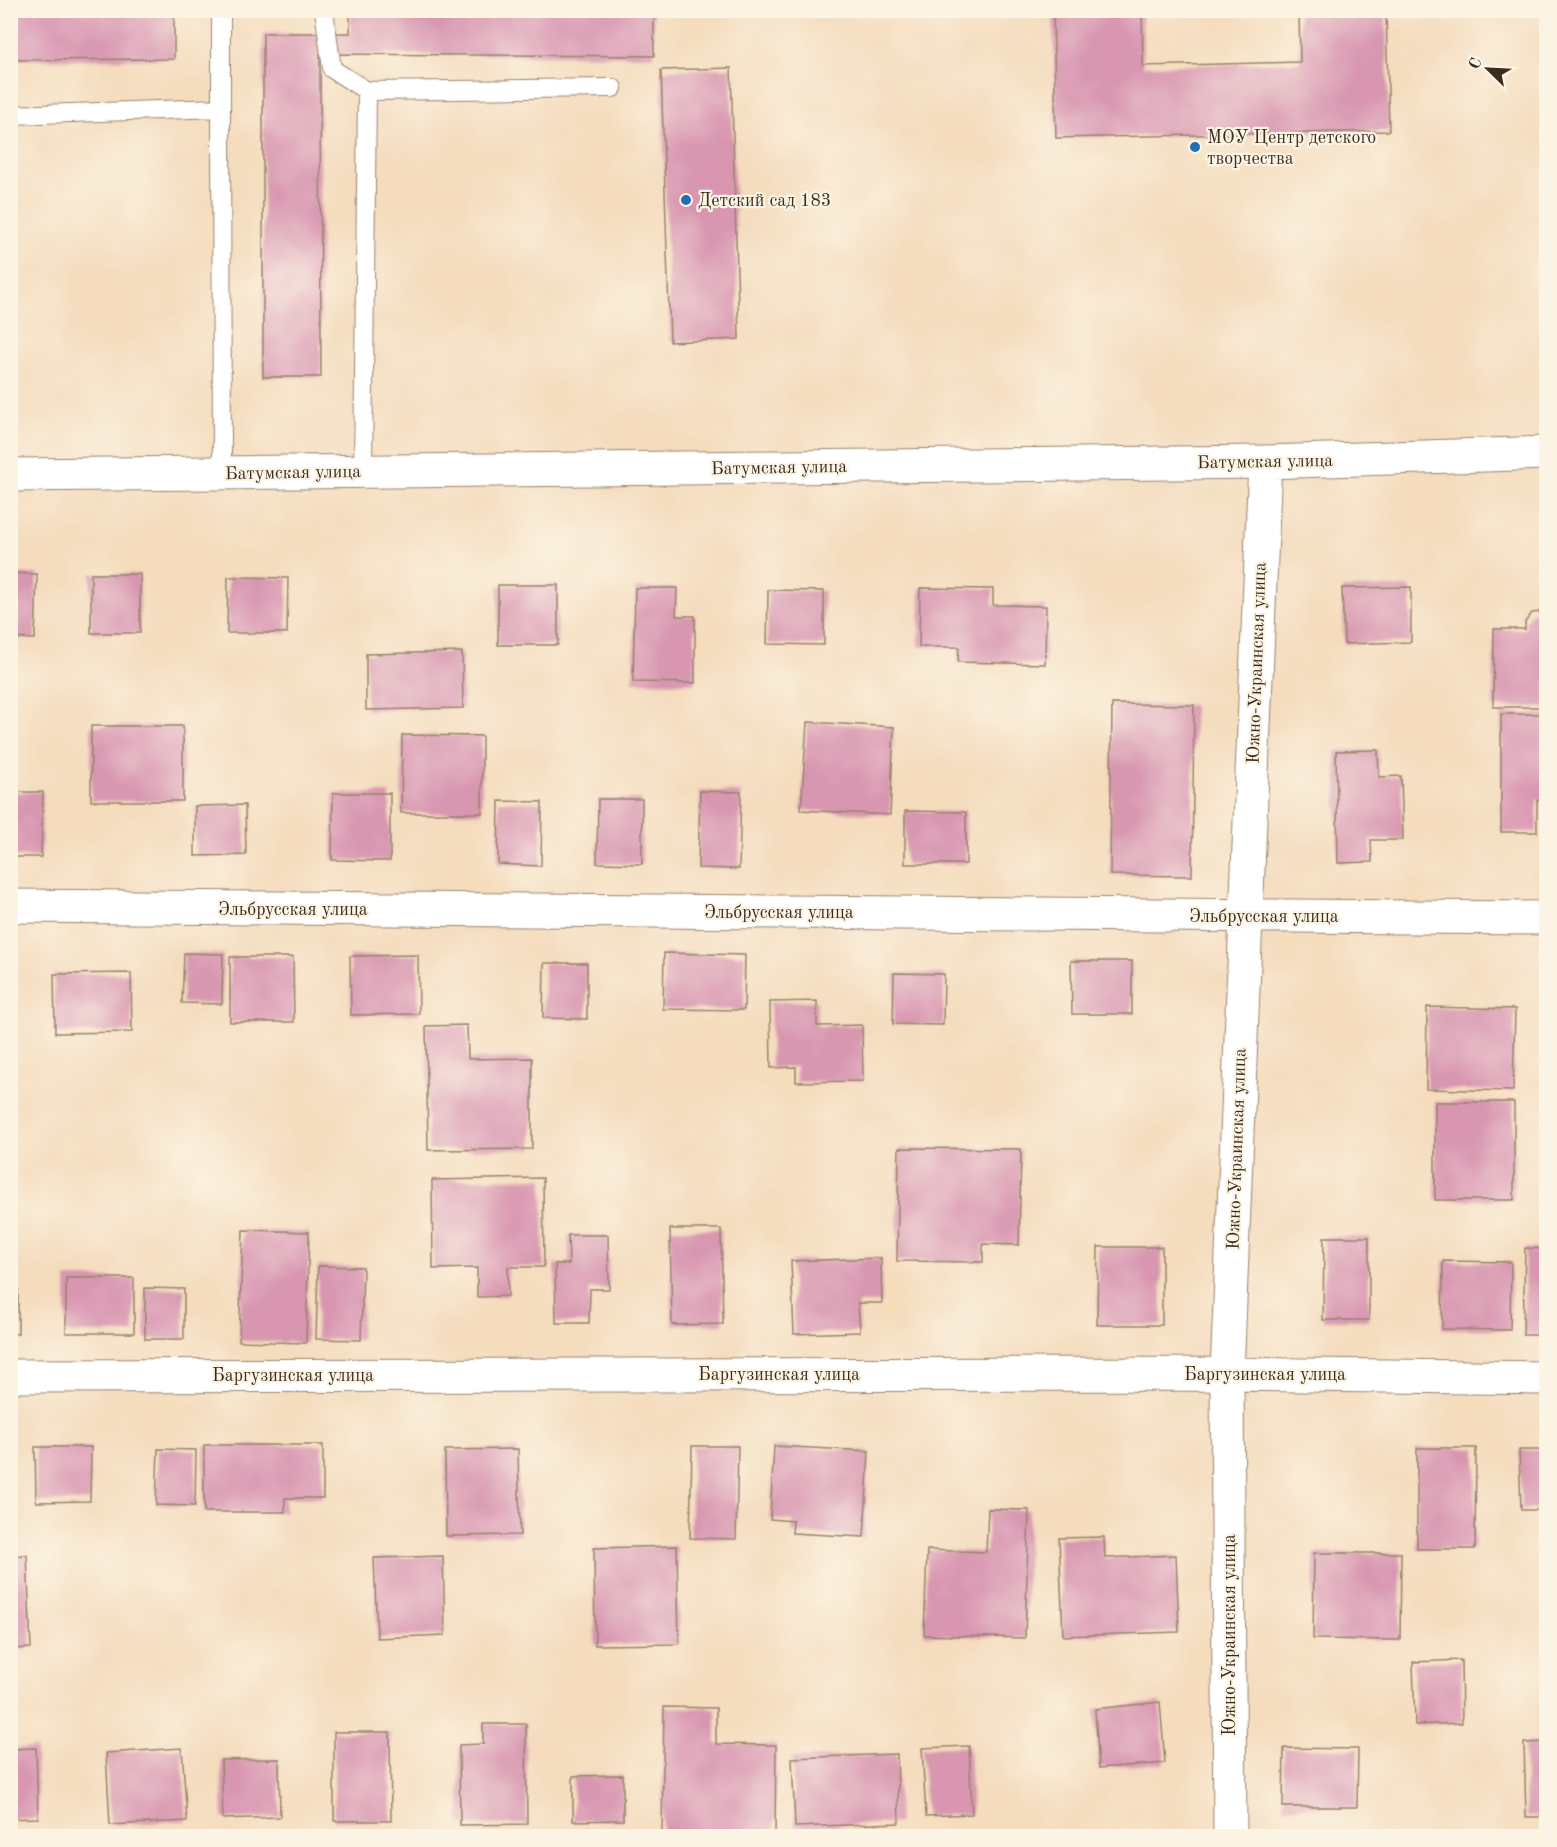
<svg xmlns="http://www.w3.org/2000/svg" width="1557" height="1847" viewBox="0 0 1557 1847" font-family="'Old Standard TT',serif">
  <rect width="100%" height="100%" fill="#fcf5e5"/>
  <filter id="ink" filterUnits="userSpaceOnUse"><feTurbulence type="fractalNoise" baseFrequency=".0167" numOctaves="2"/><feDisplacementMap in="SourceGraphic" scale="12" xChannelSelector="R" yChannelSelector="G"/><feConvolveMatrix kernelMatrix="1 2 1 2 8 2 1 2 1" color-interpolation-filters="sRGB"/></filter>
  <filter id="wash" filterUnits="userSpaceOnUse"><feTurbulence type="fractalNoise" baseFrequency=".008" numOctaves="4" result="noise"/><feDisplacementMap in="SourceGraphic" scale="24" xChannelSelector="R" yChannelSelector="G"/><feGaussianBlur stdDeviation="1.35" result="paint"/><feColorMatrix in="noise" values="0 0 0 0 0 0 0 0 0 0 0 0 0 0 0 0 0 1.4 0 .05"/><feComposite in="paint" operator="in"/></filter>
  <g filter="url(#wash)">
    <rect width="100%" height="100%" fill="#f4dcbd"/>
    <g id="blocks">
      <!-- building -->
      <path fill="#d896b1" d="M 10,10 L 174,10 L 174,59 L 10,60 Z
        M 350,10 L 654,10 L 654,56 L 320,54 L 321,377 L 263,377 L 263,33 L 350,33 Z
        M 1053,10 L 1142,10 L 1143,66 L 1300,62 L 1299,10 L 1386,10 L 1389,131 L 1056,138 Z
        M 731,68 L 739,339 L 670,342 L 661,70 Z
        M 10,573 L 37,574 L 35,639 L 10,638 Z
        M 91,574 L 140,574 L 140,633 L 91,633 Z
        M 228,577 L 288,578 L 287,633 L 227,633 Z
        M 498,585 L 558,585 L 558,645 L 498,645 Z
        M 1411,587 L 1411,642 L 1344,644 L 1342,588 Z
        M 635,588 L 677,588 L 676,616 L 695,616 L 695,683 L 633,682 Z
        M 920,588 L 993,589 L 993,605 L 1046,606 L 1045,664 L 958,662 L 959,647 L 919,647 Z
        M 768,590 L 824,591 L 824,645 L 767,644 Z
        M 1546,611 L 1546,707 L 1493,707 L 1494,629 L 1525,629 L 1525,622 L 1532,613 Z
        M 462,652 L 463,708 L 366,710 L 366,654 Z
        M 1112,704 L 1194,705 L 1192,876 L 1110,875 Z
        M 1501,714 L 1546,714 L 1546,800 L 1537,800 L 1537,832 L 1501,832 Z
        M 807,722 L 894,727 L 890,815 L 801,810 Z
        M 91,726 L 183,726 L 183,801 L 91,801 Z
        M 402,735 L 482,736 L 482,813 L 401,813 Z
        M 1378,750 L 1379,777 L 1401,776 L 1403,840 L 1371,840 L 1372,862 L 1338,863 L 1336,751 Z
        M 700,791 L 741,792 L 739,869 L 698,868 Z
        M 10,792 L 43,792 L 41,857 L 10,857 Z
        M 333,793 L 390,793 L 390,861 L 332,860 Z
        M 598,799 L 642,799 L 642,864 L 597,863 Z
        M 499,801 L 542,802 L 541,866 L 498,864 Z
        M 245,805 L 246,855 L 195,856 L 195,806 Z
        M 905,811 L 966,812 L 966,864 L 905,864 Z
        M 184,953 L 223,954 L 222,1004 L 182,1003 Z
        M 664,953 L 745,955 L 744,1010 L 663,1009 Z
        M 418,955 L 419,1014 L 351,1015 L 350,956 Z
        M 230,957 L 293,957 L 294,1022 L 230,1022 Z
        M 1071,961 L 1132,961 L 1132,1014 L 1072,1014 Z
        M 544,963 L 587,963 L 587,1019 L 543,1018 Z
        M 131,973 L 132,1032 L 55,1033 L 54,974 Z
        M 894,973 L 944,974 L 943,1025 L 893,1024 Z
        M 817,1001 L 817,1026 L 862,1025 L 863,1081 L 796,1082 L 796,1067 L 771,1068 L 770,1002 Z
        M 1427,1007 L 1515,1009 L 1513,1091 L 1426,1089 Z
        M 467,1025 L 468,1059 L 532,1058 L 532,1149 L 428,1150 L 426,1026 Z
        M 1435,1102 L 1514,1102 L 1514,1200 L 1435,1200 Z
        M 899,1148 L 1021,1149 L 1019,1245 L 983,1244 L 983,1262 L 897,1261 Z
        M 543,1178 L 544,1267 L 508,1267 L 508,1296 L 477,1297 L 477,1268 L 433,1269 L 432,1180 Z
        M 670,1229 L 721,1229 L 723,1324 L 672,1325 Z
        M 243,1230 L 309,1232 L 306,1343 L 239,1341 Z
        M 568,1235 L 608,1235 L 609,1289 L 590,1289 L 589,1323 L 556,1323 L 555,1264 L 569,1264 Z
        M 1324,1237 L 1369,1237 L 1369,1320 L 1323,1320 Z
        M 1098,1247 L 1162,1247 L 1162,1325 L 1097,1325 Z
        M 1525,1248 L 1546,1249 L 1546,1335 L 1523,1335 Z
        M 881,1258 L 882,1303 L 858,1303 L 860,1332 L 794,1334 L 791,1261 Z
        M 1443,1261 L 1511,1262 L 1510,1330 L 1442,1329 Z
        M 318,1266 L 363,1267 L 361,1340 L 316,1339 Z
        M 66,1278 L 134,1278 L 134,1333 L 66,1333 Z
        M 145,1288 L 184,1289 L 184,1339 L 145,1339 Z
        M 10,1289 L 18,1289 L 18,1334 L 10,1334 Z
        M 204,1445 L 323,1445 L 323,1498 L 285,1498 L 285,1512 L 204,1512 Z
        M 692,1446 L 738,1446 L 736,1539 L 690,1538 Z
        M 774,1446 L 869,1451 L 864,1537 L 792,1533 L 793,1521 L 770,1519 Z
        M 35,1447 L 91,1447 L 90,1501 L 36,1502 Z
        M 1417,1448 L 1476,1448 L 1475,1549 L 1417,1549 Z
        M 158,1449 L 196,1450 L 195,1506 L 156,1505 Z
        M 518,1449 L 520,1535 L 446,1536 L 445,1450 Z
        M 1519,1450 L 1546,1450 L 1546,1510 L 1521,1510 Z
        M 988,1509 L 1029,1510 L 1025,1638 L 924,1635 L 927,1550 L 986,1552 Z
        M 1104,1537 L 1105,1558 L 1176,1555 L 1179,1632 L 1063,1636 L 1059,1538 Z
        M 677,1546 L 679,1644 L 595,1645 L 594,1548 Z
        M 1314,1553 L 1401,1553 L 1400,1640 L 1313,1639 Z
        M 27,1555 L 31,1648 L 10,1649 L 10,1556 Z
        M 443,1556 L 445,1635 L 377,1638 L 374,1558 Z
        M 1461,1660 L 1462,1723 L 1415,1725 L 1413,1662 Z
        M 1160,1702 L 1165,1763 L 1099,1768 L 1095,1709 Z
        M 664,1707 L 716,1708 L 716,1744 L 776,1745 L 775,1835 L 662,1833 Z
        M 483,1724 L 526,1724 L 527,1824 L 460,1825 L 459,1745 L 483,1744 Z
        M 334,1732 L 390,1732 L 391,1821 L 334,1821 Z
        M 1546,1742 L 1546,1817 L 1526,1817 L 1524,1743 Z
        M 969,1746 L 972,1814 L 926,1816 L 922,1748 Z
        M 36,1748 L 38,1818 L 10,1819 L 10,1749 Z
        M 182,1748 L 187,1821 L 110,1825 L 106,1753 Z
        M 1284,1748 L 1358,1749 L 1357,1807 L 1283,1807 Z
        M 897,1754 L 899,1823 L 795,1827 L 792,1758 Z
        M 279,1759 L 280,1817 L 223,1819 L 221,1760 Z
        M 623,1775 L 623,1820 L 573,1821 L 573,1776 Z"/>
    </g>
  </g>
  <g filter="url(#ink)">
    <use href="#blocks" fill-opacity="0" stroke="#98836e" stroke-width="1.5"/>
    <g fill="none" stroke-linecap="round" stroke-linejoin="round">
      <defs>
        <path id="lane" d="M 221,10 L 221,108
          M 324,10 L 332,69 L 367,91 L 613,88
          M 10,115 L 221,108 L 222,472
          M 363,471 L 367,91"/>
        <path id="street" d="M 10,475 L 1265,462 L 1546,453
          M 10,906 L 1546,918
          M 10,1376 L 1227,1374 L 1546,1378
          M 1230,1836 L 1227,1374 L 1265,462"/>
      </defs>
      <!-- lane casing -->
      <use href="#lane" stroke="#98836e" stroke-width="20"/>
      <!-- street casing -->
      <use href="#street" stroke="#98836e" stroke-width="35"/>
      <!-- lane -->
      <use href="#lane" stroke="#fff" stroke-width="18"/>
      <!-- street -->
      <use href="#street" stroke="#fff" stroke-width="33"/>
    </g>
  </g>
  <!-- markers -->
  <g fill="#1f6fb2" stroke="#fcf5e5" stroke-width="2">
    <circle cx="1195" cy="147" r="6"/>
    <circle cx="686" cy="200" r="6"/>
  </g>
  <g text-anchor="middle" stroke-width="4.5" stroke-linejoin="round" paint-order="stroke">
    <!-- poi labels -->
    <g font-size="18" fill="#3b2a1e" stroke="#fcf5e5" text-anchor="start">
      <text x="1207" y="143">МОУ Центр детского<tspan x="1207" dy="21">творчества</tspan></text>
      <text x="698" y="206">Детский сад 183</text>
    </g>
    <!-- street labels -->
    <g font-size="18" fill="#3b2a1e" stroke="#fcf5e5">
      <text transform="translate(1265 461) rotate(-1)" y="6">Батумская улица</text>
      <text transform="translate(779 467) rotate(-1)" y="6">Батумская улица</text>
      <text transform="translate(293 472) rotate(-1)" y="6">Батумская улица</text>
      <text transform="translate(1256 663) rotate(-88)" y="6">Южно-Украинская улица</text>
      <text x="293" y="915">Эльбрусская улица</text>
      <text x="779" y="918">Эльбрусская улица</text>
      <text x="1264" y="922">Эльбрусская улица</text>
      <text transform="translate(1236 1149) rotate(-88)" y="6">Южно-Украинская улица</text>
      <text x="779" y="1380">Баргузинская улица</text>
      <text x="1265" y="1380">Баргузинская улица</text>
      <text x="293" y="1381">Баргузинская улица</text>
      <text transform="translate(1229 1635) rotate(-90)" y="6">Южно-Украинская улица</text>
    </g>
  </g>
  <!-- margin -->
  <rect width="1557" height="1847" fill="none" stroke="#fcf5e5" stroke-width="36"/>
  <!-- north arrow -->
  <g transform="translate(1488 69) rotate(294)" stroke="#fcf5e5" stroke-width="4.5" paint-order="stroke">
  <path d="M0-4.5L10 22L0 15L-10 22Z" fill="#3b2a1e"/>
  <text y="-9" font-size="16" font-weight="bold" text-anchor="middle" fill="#3b2a1e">С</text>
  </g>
</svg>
